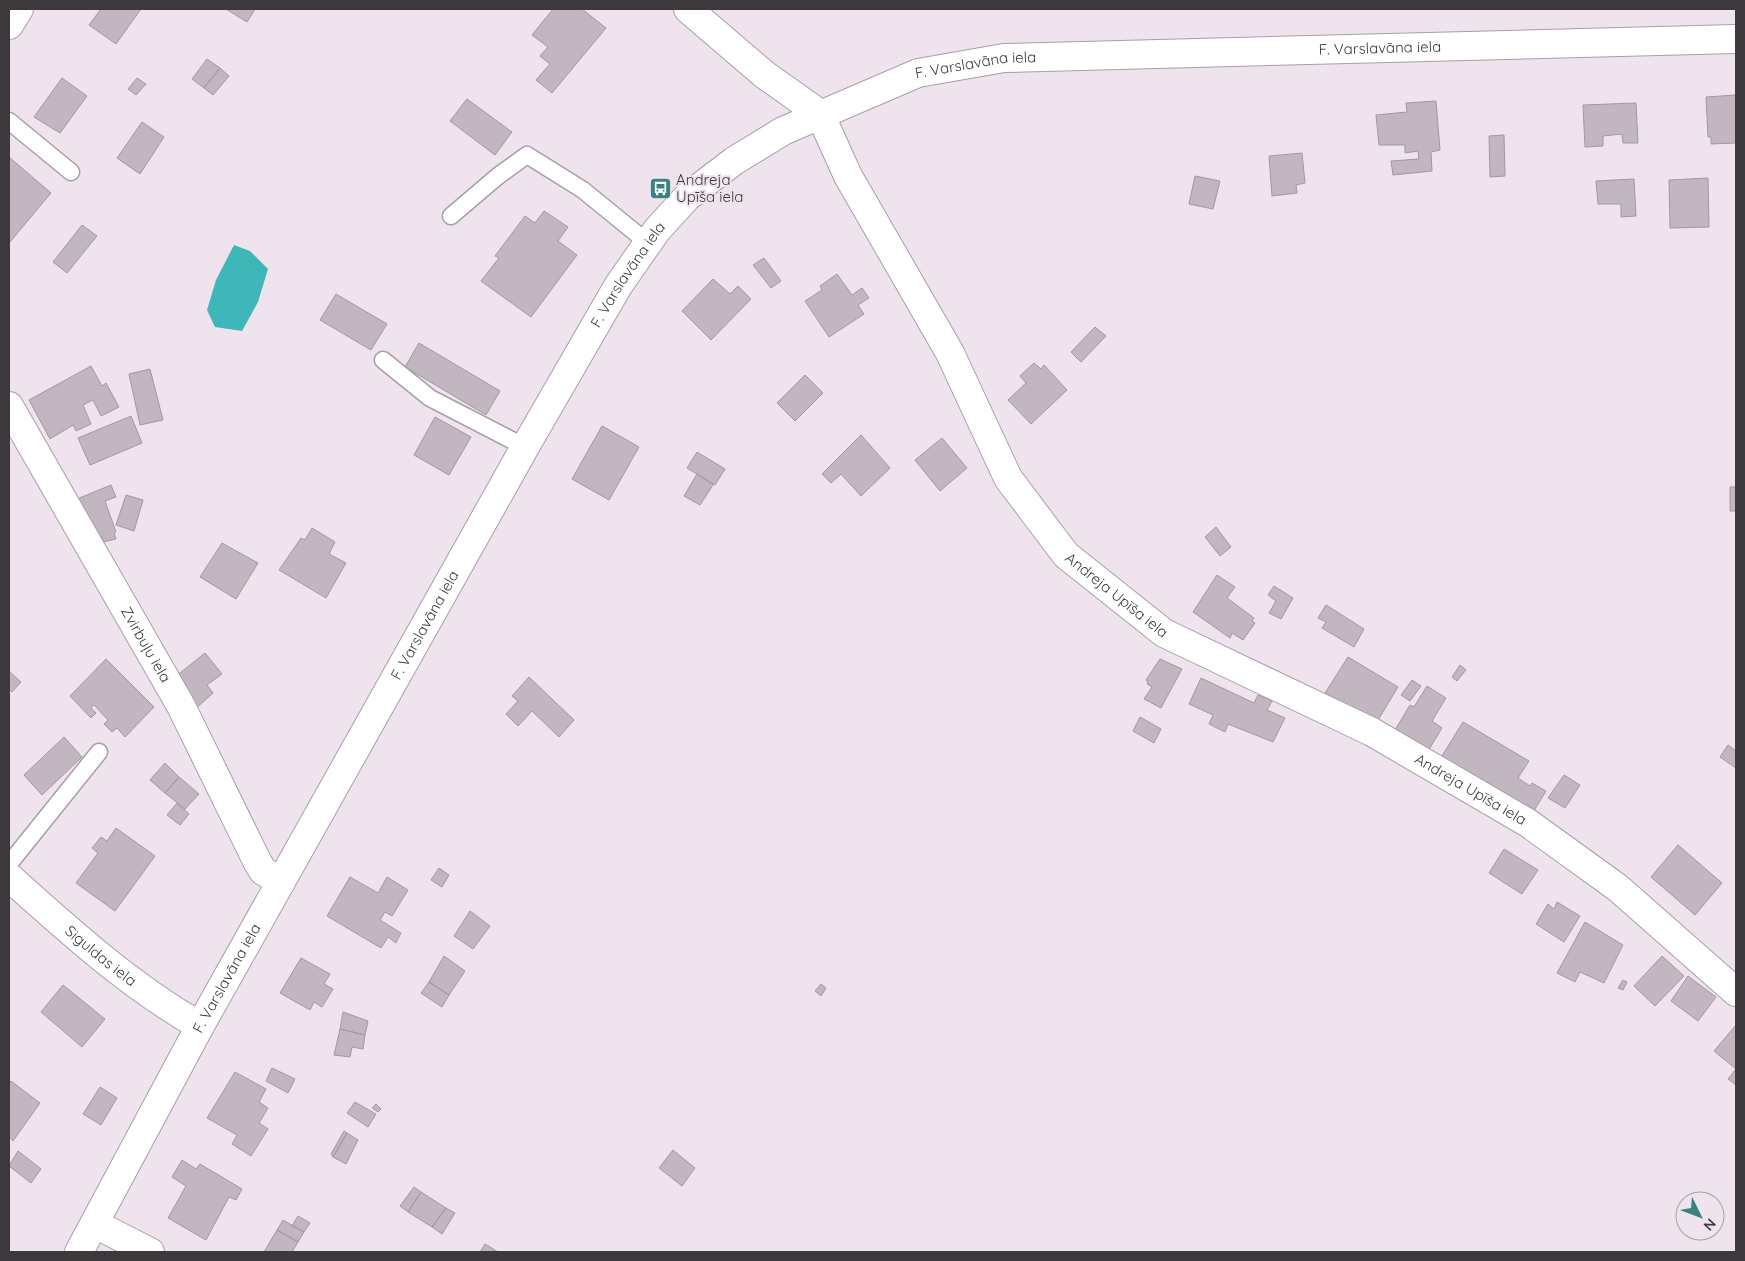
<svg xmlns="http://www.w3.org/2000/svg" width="1745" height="1261" viewBox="0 0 1745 1261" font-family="Quicksand,sans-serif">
  <rect width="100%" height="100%" fill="#efe4ee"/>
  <!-- water -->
  <path fill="#3fb6b7" d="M 234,245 L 250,251 L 268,269 L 258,302 L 242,331 L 215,327 L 207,310 L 216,280 Z"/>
  <!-- building -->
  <path fill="#c2b7c1" stroke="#a398a1" d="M 101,9 L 141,9 L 116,44 L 89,25 Z
    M 226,9 L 255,9 L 247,22 Z
    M 553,9 L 582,9 L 606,28 L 552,93 L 536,80 L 550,64 L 540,56 L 548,47 L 532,35 Z
    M 207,59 L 220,68 L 204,88 L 192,79 Z
    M 220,68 L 229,76 L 213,95 L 204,88 Z
    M 62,78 L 87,96 L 60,133 L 34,117 Z
    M 137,78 L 146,84 L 136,95 L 128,89 Z
    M 1736,95 L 1736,143 L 1711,144 L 1711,137 L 1708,137 L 1706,97 Z
    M 467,99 L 512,132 L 495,155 L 450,121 Z
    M 1436,101 L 1440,150 L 1431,152 L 1432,171 L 1393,175 L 1391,161 L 1419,159 L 1418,151 L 1405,153 L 1405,145 L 1379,145 L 1376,115 L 1407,112 L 1406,103 Z
    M 1636,103 L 1638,143 L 1623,143 L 1622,134 L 1603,136 L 1603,146 L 1585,147 L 1583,105 Z
    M 142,122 L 164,137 L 140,174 L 117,158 Z
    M 1504,135 L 1505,176 L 1490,177 L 1489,136 Z
    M 1302,153 L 1305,183 L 1296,185 L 1297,193 L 1272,196 L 1269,156 Z
    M 9,157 L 51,193 L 10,242 L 9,241 Z
    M 1195,176 L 1220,181 L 1213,209 L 1189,204 Z
    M 1708,178 L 1709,227 L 1670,228 L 1669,180 Z
    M 1634,179 L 1636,216 L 1621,217 L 1621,204 L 1598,204 L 1596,181 Z
    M 544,211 L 568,227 L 558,241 L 577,255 L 531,317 L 481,281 L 499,258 L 495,256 L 525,216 L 535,223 Z
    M 82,225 L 97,236 L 67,273 L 53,262 Z
    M 764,258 L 781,281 L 771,288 L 753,265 Z
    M 837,274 L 852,295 L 862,288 L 869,298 L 858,305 L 864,314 L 829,337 L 805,301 L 822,290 L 820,286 Z
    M 713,279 L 730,294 L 738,286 L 751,299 L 711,340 L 682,311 Z
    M 336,294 L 387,324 L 371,350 L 320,320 Z
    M 1095,327 L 1106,336 L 1081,362 L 1071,352 Z
    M 419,343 L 500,391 L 486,415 L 405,367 Z
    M 1034,363 L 1041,369 L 1044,365 L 1067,390 L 1031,424 L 1008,400 L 1026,383 L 1020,376 Z
    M 91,366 L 102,386 L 106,383 L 119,407 L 101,416 L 93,400 L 83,405 L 91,424 L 76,431 L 73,425 L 50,439 L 29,400 Z
    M 150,369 L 163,420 L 140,425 L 129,374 Z
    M 805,375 L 823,393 L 795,421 L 777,403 Z
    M 131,416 L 142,443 L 90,465 L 78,438 Z
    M 435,417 L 471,437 L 449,475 L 414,455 Z
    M 602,426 L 639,447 L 609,500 L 572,479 Z
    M 861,435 L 890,468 L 861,496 L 841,474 L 831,483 L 822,474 Z
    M 942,438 L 967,468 L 940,491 L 915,460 Z
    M 697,452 L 725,469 L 715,485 L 687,468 Z
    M 697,474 L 713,485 L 700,505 L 684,496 Z
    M 111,485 L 116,497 L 105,501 L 116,532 L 114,533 L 116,539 L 103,542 L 102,537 L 93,540 L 77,499 Z
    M 1730,487 L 1736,487 L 1736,511 L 1730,511 Z
    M 126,495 L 143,500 L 134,531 L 116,525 Z
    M 1216,527 L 1231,547 L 1220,556 L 1205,537 Z
    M 312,528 L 335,542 L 329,554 L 346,563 L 326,598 L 279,570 L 301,538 L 305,540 Z
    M 222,543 L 258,563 L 236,599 L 200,577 Z
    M 1217,575 L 1235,587 L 1227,598 L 1254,618 L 1252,621 L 1255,623 L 1243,640 L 1232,633 L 1230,638 L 1193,612 Z
    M 1274,586 L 1293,598 L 1281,619 L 1269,613 L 1276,601 L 1268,595 Z
    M 1326,605 L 1364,629 L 1354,647 L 1322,628 L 1326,622 L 1318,618 Z
    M 205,653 L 222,674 L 207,685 L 213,693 L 193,711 L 170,681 Z
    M 1348,657 L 1398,687 L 1375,725 L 1325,693 Z
    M 106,659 L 154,707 L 125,737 L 117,728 L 112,732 L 104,724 L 108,720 L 94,705 L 91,708 L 96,713 L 91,718 L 70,696 Z
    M 1160,659 L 1182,669 L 1161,708 L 1144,699 L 1152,687 L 1147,684 L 1148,682 L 1146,680 Z
    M 1460,665 L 1466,670 L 1457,681 L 1452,677 Z
    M 9,671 L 21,682 L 12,692 L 9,689 Z
    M 529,677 L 574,720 L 559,737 L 532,711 L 518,726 L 506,714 L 518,701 L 512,696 Z
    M 1201,678 L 1254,703 L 1258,695 L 1272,701 L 1267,710 L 1285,718 L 1273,742 L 1228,724 L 1225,732 L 1209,724 L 1213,715 L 1189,704 Z
    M 1412,680 L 1421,686 L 1410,701 L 1401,695 Z
    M 1427,686 L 1446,698 L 1432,721 L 1442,728 L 1428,751 L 1395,730 L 1410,705 L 1414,707 Z
    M 1140,717 L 1161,729 L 1154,743 L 1133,731 Z
    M 1463,722 L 1529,761 L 1518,778 L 1530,786 L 1532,783 L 1546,791 L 1532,814 L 1440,759 Z
    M 64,737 L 82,757 L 42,795 L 24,775 Z
    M 1728,745 L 1736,751 L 1736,768 L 1720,757 Z
    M 165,763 L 179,777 L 165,793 L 150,780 Z
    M 1564,775 L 1580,785 L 1565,808 L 1548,798 Z
    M 179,777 L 199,794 L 185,809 L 165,793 Z
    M 177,803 L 189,814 L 180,825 L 167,815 Z
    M 116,828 L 155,856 L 115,911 L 76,883 L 98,853 L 92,848 L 101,837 L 107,841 Z
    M 1678,845 L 1722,883 L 1695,915 L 1651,877 Z
    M 1504,849 L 1538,870 L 1522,894 L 1489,873 Z
    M 439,868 L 449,875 L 442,887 L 431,880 Z
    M 350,877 L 378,893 L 387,877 L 408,890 L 392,916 L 385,912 L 380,920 L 401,933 L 396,943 L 388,937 L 381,948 L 327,916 Z
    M 1557,902 L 1580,916 L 1564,942 L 1536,924 L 1548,904 L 1554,909 Z
    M 470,911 L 490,926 L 473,949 L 454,936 Z
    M 1585,922 L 1623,945 L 1604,983 L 1580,972 L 1575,982 L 1557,973 Z
    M 444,956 L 465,971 L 449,995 L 429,982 Z
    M 1662,956 L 1684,976 L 1655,1006 L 1634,986 Z
    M 301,958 L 330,974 L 324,984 L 333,989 L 322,1007 L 314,1002 L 310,1010 L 280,993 Z
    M 1688,976 L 1716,997 L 1698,1021 L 1671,1001 Z
    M 1623,980 L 1627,982 L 1623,990 L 1618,988 Z
    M 429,982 L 449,995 L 442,1007 L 421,993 Z
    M 821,984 L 826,988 L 821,996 L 815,991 Z
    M 63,985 L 105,1019 L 82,1047 L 41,1012 Z
    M 343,1012 L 368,1021 L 365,1035 L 340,1029 Z
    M 1736,1025 L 1736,1069 L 1714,1051 Z
    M 340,1029 L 365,1035 L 363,1049 L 352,1047 L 350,1057 L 334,1055 Z
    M 272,1068 L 295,1079 L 288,1093 L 266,1081 Z
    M 1736,1069 L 1736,1085 L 1728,1079 Z
    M 235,1072 L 266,1089 L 259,1102 L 268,1108 L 259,1123 L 268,1129 L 251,1156 L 232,1144 L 237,1135 L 207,1118 Z
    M 11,1081 L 40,1103 L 13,1141 L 9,1137 L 9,1085 Z
    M 100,1087 L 117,1098 L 101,1125 L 83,1114 Z
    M 355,1102 L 376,1114 L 368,1127 L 347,1113 Z
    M 376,1104 L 381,1109 L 378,1112 L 372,1108 Z
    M 344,1131 L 347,1133 L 333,1157 L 331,1154 Z
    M 347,1133 L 358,1140 L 346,1164 L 333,1157 Z
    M 673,1150 L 695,1168 L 682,1186 L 659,1168 Z
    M 18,1151 L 41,1169 L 31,1183 L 9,1166 Z
    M 182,1160 L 196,1169 L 200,1164 L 242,1189 L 236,1200 L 229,1197 L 206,1240 L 168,1218 L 186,1186 L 172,1177 Z
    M 414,1187 L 421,1192 L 408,1212 L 400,1206 Z
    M 421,1192 L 446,1208 L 432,1227 L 408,1212 Z
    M 446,1208 L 455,1213 L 442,1234 L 432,1227 Z
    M 298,1216 L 310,1223 L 304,1232 L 292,1226 Z
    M 283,1220 L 304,1232 L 298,1242 L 277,1230 Z
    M 277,1230 L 298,1242 L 292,1252 L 264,1252 Z
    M 485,1244 L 498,1252 L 480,1252 Z"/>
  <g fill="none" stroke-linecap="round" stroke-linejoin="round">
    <defs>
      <path id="service" d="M 9,121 L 71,172
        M 451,216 L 498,176 L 527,155 L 583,190 L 648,243
        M 383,360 L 430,398 L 525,447
        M 9,864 L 99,752"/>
      <g id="minor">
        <path id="s1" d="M 688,9 L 765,75 L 820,114 L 848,176 L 950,353 L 1008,478 L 1066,555 L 1164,633 L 1372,732 L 1528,823 L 1618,888 L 1736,992"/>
        <path d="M 9,25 L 19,9"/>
        <path id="s2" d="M 9,406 L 181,706 L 258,863 L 263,871 L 281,882"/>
        <path id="s3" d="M 9,877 C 69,931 130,986 200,1026"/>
        <path d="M 95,1224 L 150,1252"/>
        <path id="s4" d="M 79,1252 L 200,1026 L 525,447 L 618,286 L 657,230 L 687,197 L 734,161 L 783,131 L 918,73 L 1004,58 L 1736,39"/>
      </g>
    </defs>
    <!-- service casing -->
    <use href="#service" stroke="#a89ea7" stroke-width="19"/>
    <!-- minor casing -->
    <use href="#minor" stroke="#a89ea7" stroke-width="30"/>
    <!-- service -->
    <use href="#service" stroke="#fff" stroke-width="16"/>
    <!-- minor -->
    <use href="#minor" stroke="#fff" stroke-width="28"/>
  </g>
  <!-- icons -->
  <defs>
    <symbol id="bus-square" viewBox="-11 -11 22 22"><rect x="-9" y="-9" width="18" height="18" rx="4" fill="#398282" stroke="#efe4ee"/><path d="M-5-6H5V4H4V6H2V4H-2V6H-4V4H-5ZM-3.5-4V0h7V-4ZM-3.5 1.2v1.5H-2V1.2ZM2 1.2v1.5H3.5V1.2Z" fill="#fff"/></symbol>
  </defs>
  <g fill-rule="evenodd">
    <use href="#bus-square" x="648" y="176" width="25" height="25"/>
  </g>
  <g text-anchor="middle" stroke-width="4" stroke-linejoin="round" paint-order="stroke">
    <!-- street labels -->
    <g font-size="15" fill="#3d383c" stroke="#efe4ee">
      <text dy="5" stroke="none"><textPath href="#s4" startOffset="1946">F. Varslavāna iela</textPath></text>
      <text dy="5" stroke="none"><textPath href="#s4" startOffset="1541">F. Varslavāna iela</textPath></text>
      <text dy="5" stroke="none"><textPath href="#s4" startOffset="1121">F. Varslavāna iela</textPath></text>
      <text dy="5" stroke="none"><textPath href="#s1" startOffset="740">Andreja Upīša iela</textPath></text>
      <text dy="5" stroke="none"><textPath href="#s4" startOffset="716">F. Varslavāna iela</textPath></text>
      <text dy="5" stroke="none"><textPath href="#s2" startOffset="275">Zvirbuļu iela</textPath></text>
      <text dy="5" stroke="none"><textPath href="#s1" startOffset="1145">Andreja Upīša iela</textPath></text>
      <text dy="5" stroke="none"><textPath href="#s3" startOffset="121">Siguldas iela</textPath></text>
      <text dy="5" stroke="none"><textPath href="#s4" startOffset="311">F. Varslavāna iela</textPath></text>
    </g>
    <!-- poi labels -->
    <g font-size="15" fill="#3d383c" stroke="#efe4ee" text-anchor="start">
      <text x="676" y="185">Andreja<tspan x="676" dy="17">Upīša iela</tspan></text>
    </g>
  </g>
  <!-- border -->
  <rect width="1745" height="1261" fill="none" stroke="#3d383c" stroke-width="20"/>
  <!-- north arrow -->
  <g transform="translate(1700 1216) rotate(132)"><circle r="24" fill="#efe4ee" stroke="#a89fa7"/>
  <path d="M0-4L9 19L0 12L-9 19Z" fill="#398282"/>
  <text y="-8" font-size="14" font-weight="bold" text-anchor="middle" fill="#3d383c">N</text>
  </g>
</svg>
